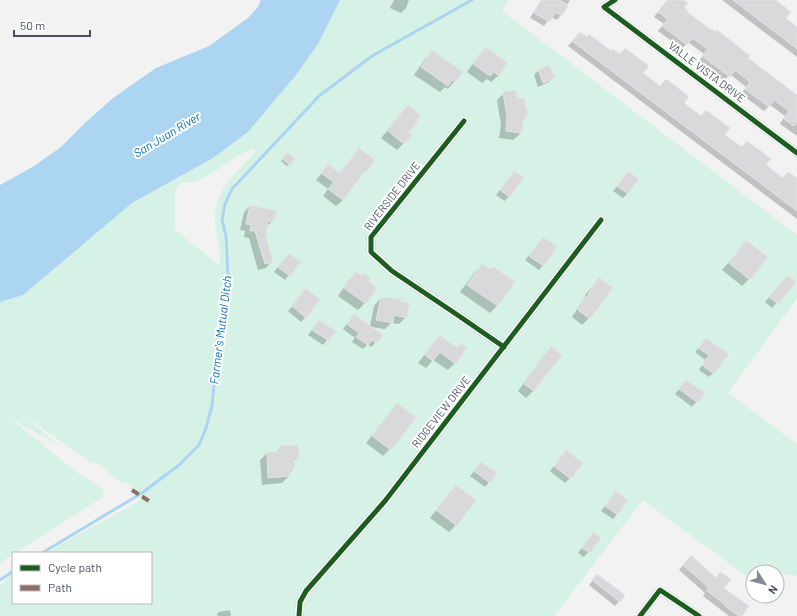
<svg xmlns="http://www.w3.org/2000/svg" width="797" height="616" viewBox="0 0 797 616" font-family="Barlow,sans-serif">
  <rect width="100%" height="100%" fill="#f2f2f2"/>
  <!-- green -->
  <path fill="#d6f1e6" fill-rule="evenodd" d="M 340,0 L 509,0 L 502,11 L 797,235 L 797,298 L 728,393 L 797,444 L 797,576 L 780,573 L 777,575 L 777,572 L 753,572 L 753,581 L 643,500 L 554,616 L 0,616 L 0,587 L 10,574 L 13,572 L 13,603 L 151,603 L 151,553 L 46,553 L 144,498 L 130,484 L 119,481 L 99,464 L 90,462 L 24,415 L 58,445 L 10,418 L 75,471 L 104,490 L 103,497 L 15,553 L 13,553 L 13,554 L 0,563 L 0,302 L 23,294 L 132,203 L 213,158 L 248,132 L 296,75 L 318,44 ZM 252,149 L 256,151 C 232,177 210,193 216,232 C 218,244 222,253 219,265 L 175,230 L 175,190 L 181,182 C 185,182 190,183 194,182 C 215,175 231,157 252,149 Z"/>
  <!-- water -->
  <path fill="#abd5f0" d="M 261,0 L 340,0 L 318,44 L 296,75 L 248,132 L 213,158 L 132,203 L 23,295 L 0,302 L 0,185 L 34,166 L 61,147 L 85,123 L 113,98 L 156,68 L 209,46 L 248,18 L 258,7 Z"/>
  <!-- shadow -->
  <path fill="#0003" d="M 394,0 L 409,0 L 406,8 L 401,13 L 390,8 Z
    M 541,0 L 570,0 L 561,15 L 557,20 L 551,17 L 544,26 L 530,18 Z
    M 667,0 L 681,0 L 686,12 L 797,96 L 797,136 L 780,124 L 785,116 L 770,105 L 764,111 L 741,94 L 746,87 L 730,74 L 724,81 L 699,61 L 704,54 L 688,42 L 682,49 L 658,31 L 664,24 L 654,17 Z
    M 722,0 L 774,0 L 785,19 L 797,28 L 797,57 Z
    M 580,33 L 610,52 L 619,55 L 625,49 L 642,73 L 782,179 L 797,180 L 797,219 L 568,46 Z
    M 486,48 L 499,75 L 491,82 L 487,79 L 482,83 L 467,72 L 479,55 Z
    M 433,52 L 462,72 L 448,89 L 445,87 L 440,92 L 414,75 L 425,59 Z
    M 538,71 L 553,78 L 549,82 L 538,87 L 534,75 Z
    M 504,93 L 516,100 L 527,116 L 523,120 L 521,133 L 513,140 L 499,138 L 501,125 L 497,100 Z
    M 408,106 L 408,132 L 404,143 L 397,150 L 381,138 Z
    M 359,149 L 366,171 L 359,177 L 343,200 L 336,206 L 323,196 L 328,189 L 316,180 L 328,166 L 339,174 Z
    M 286,155 L 289,164 L 287,166 L 281,161 Z
    M 514,172 L 509,196 L 505,201 L 496,195 Z
    M 628,173 L 628,193 L 623,198 L 613,191 Z
    M 250,206 L 274,220 L 267,226 L 265,235 L 272,261 L 266,268 L 258,270 L 249,238 L 244,237 L 245,231 L 240,230 L 244,212 Z
    M 543,238 L 543,265 L 539,270 L 525,260 Z
    M 746,242 L 749,279 L 742,286 L 722,270 Z
    M 285,258 L 300,262 L 285,280 L 274,272 Z
    M 482,265 L 514,282 L 497,306 L 490,313 L 460,292 L 475,272 Z
    M 356,273 L 368,282 L 365,303 L 358,310 L 338,296 L 349,280 Z
    M 599,279 L 589,318 L 582,325 L 572,317 L 586,296 L 585,295 Z
    M 783,281 L 794,282 L 772,308 L 765,302 Z
    M 306,290 L 306,317 L 301,322 L 288,311 Z
    M 381,298 L 406,317 L 399,324 L 391,323 L 385,329 L 371,327 L 376,342 L 371,347 L 368,344 L 363,349 L 352,342 L 355,338 L 343,329 L 354,315 L 370,326 L 374,306 Z
    M 319,321 L 334,332 L 323,345 L 308,335 Z
    M 440,337 L 455,363 L 448,370 L 433,360 L 426,368 L 418,363 L 433,344 Z
    M 706,339 L 713,373 L 709,377 L 699,370 L 705,360 L 695,352 Z
    M 551,348 L 560,355 L 533,391 L 526,398 L 518,391 L 544,355 Z
    M 686,381 L 703,394 L 692,407 L 675,394 Z
    M 397,405 L 390,449 L 383,456 L 366,443 L 390,412 Z
    M 281,447 L 298,457 L 293,462 L 294,468 L 289,473 L 289,476 L 282,483 L 262,485 L 260,460 L 267,453 L 276,452 Z
    M 566,452 L 570,478 L 565,483 L 550,471 Z
    M 481,463 L 489,482 L 485,487 L 470,476 Z
    M 456,486 L 456,525 L 449,532 L 430,518 L 449,493 Z
    M 615,492 L 617,514 L 613,519 L 601,511 Z
    M 593,533 L 600,538 L 584,557 L 578,553 Z
    M 687,561 L 715,578 L 720,573 L 723,588 L 740,616 L 729,616 L 703,596 L 705,593 L 679,570 Z
    M 593,580 L 619,601 L 615,606 L 589,585 Z
    M 230,610 L 231,616 L 218,616 L 217,614 L 219,612 Z"/>
  <g fill="none" stroke-linecap="round" stroke-linejoin="round">
    <!-- stream -->
    <path stroke="#abd5f0" stroke-width="3" d="M 42,553 L 142,493 L 179,465 L 199,445 L 206,428 L 212,406 L 220,321 L 228,277 L 226,236 L 222,220 L 225,204 L 232,189 L 319,96 L 372,56 L 472,0
      M 0,580 L 13,571"/>
  </g>
  <!-- building -->
  <path fill="#d9d9db" stroke="#e3e4e5" d="M 541,0 L 559,0 L 568,5 L 562,16 L 555,12 L 550,22 L 534,13 Z
    M 667,0 L 683,0 L 688,3 L 684,8 L 688,10 L 687,12 L 711,30 L 712,29 L 716,32 L 717,30 L 730,40 L 750,56 L 748,58 L 797,95 L 797,122 L 794,126 L 784,119 L 789,111 L 774,100 L 769,107 L 745,89 L 750,82 L 735,70 L 730,77 L 702,56 L 708,49 L 692,38 L 687,45 L 662,26 L 668,19 L 658,12 Z
    M 733,0 L 776,0 L 791,12 L 786,18 L 797,27 L 797,49 Z
    M 580,32 L 587,37 L 589,34 L 611,51 L 612,49 L 620,54 L 625,48 L 649,66 L 643,73 L 660,86 L 666,79 L 677,87 L 689,97 L 684,103 L 701,116 L 706,110 L 730,128 L 725,135 L 742,147 L 747,141 L 762,152 L 771,159 L 766,165 L 783,178 L 788,172 L 797,178 L 797,211 L 572,41 Z
    M 486,47 L 508,63 L 499,76 L 494,72 L 490,76 L 473,64 Z
    M 432,50 L 463,72 L 456,82 L 452,80 L 448,86 L 421,67 Z
    M 549,65 L 555,78 L 543,83 L 538,70 Z
    M 516,90 L 517,99 L 524,98 L 528,116 L 524,117 L 521,133 L 506,131 L 507,117 L 503,92 Z
    M 408,105 L 421,116 L 417,120 L 418,121 L 409,132 L 412,135 L 404,144 L 387,130 Z
    M 359,148 L 375,160 L 367,172 L 365,171 L 343,200 L 328,189 L 334,182 L 321,173 L 328,164 L 340,173 Z
    M 287,152 L 295,158 L 290,165 L 282,159 Z
    M 514,171 L 524,177 L 510,197 L 500,190 Z
    M 628,171 L 639,179 L 628,194 L 617,186 Z
    M 250,205 L 277,211 L 275,220 L 272,220 L 272,222 L 268,221 L 266,235 L 273,262 L 265,264 L 255,231 L 250,231 L 251,225 L 246,224 Z
    M 543,237 L 557,247 L 544,266 L 529,256 Z
    M 746,240 L 768,257 L 750,280 L 729,263 Z
    M 289,253 L 301,262 L 290,276 L 278,267 Z
    M 482,264 L 490,269 L 493,266 L 515,282 L 498,306 L 467,285 Z
    M 356,272 L 362,276 L 364,273 L 371,279 L 369,281 L 377,288 L 366,304 L 344,288 Z
    M 788,275 L 796,282 L 778,304 L 769,297 Z
    M 599,277 L 613,288 L 590,319 L 578,310 Z
    M 306,288 L 320,300 L 306,318 L 292,306 Z
    M 381,297 L 401,299 L 400,301 L 410,303 L 407,318 L 394,315 L 393,323 L 376,320 Z
    M 354,314 L 383,335 L 377,343 L 372,340 L 368,345 L 356,337 L 359,333 L 347,324 Z
    M 319,320 L 336,331 L 329,341 L 312,330 Z
    M 440,335 L 457,348 L 461,344 L 467,348 L 456,364 L 440,352 L 433,361 L 425,355 Z
    M 706,338 L 729,354 L 714,374 L 702,365 L 709,355 L 698,348 Z
    M 551,346 L 562,355 L 534,391 L 524,384 Z
    M 686,380 L 705,393 L 698,403 L 679,389 Z
    M 397,403 L 416,418 L 391,450 L 372,436 Z
    M 298,445 L 299,457 L 294,458 L 295,468 L 290,469 L 290,476 L 268,478 L 267,452 L 280,451 L 280,446 Z
    M 566,450 L 583,463 L 571,479 L 554,466 Z
    M 481,462 L 497,473 L 490,483 L 474,471 Z
    M 456,485 L 476,500 L 457,526 L 436,510 Z
    M 615,491 L 628,500 L 618,515 L 605,506 Z
    M 593,532 L 601,538 L 590,553 L 582,548 Z
    M 691,555 L 716,578 L 720,572 L 731,579 L 724,588 L 749,606 L 742,616 L 739,616 L 725,606 L 726,605 L 707,591 L 709,588 L 683,565 Z
    M 597,574 L 625,595 L 620,602 L 592,580 Z"/>
  <g fill="none" stroke-linecap="round" stroke-linejoin="round">
    <!-- minor -->
    <path stroke="#d0d2d5" stroke-width="9" d="M 615,0 L 604,7 L 797,153
      M 464,121 L 371,237 L 371,252 L 392,271 L 459,316 L 504,347
      M 299,616 L 300,602 L 306,591 L 385,501 L 601,220
      M 640,616 L 660,590 L 699,616"/>
    <!-- quiet -->
    <path stroke="#8d6e63" stroke-width="4" stroke-dasharray="8 4" stroke-linecap="butt" d="M 132,490 L 149,501"/>
    <defs>
      <path id="cycleway" d="M 615,0 L 604,7 L 797,153
        M 464,121 L 371,237 L 371,252 L 392,271 L 459,316 L 504,347
        M 299,616 L 300,602 L 306,591 L 385,501 L 601,220
        M 640,616 L 660,590 L 699,616"/>
    </defs>
    <!-- cycleway casing -->
    <use href="#cycleway" stroke="#fff" stroke-width="8"/>
    <!-- cycleway -->
    <use href="#cycleway" stroke="#1b5e20" stroke-width="5"/>
  </g>
  <g text-anchor="middle" stroke-width="4" stroke-linejoin="round" paint-order="stroke">
    <!-- street labels -->
    <g font-size="11" fill="#48505f" stroke="#fff">
      <text transform="translate(707 72) rotate(37)" y="4">VALLE VISTA DRIVE</text>
      <text transform="translate(392 196) rotate(-52)" y="4">RIVERSIDE DRIVE</text>
      <text transform="translate(441 412) rotate(-52)" y="4">RIDGEVIEW DRIVE</text>
    </g>
    <!-- water labels -->
    <g font-size="12" font-style="italic" fill="#096fb1" stroke="#fff">
      <text transform="translate(167 135) rotate(-31)" y="4">San Juan River</text>
      <text transform="translate(221 330) rotate(-83)" y="4">Farmer's Mutual Ditch</text>
    </g>
  </g>
  <!-- legend -->
  <rect x="12" y="552" width="140" height="52" fill="#ffffff" stroke="#b6b9bf"/>
  <rect x="20" y="565" width="20" height="6" fill="#1b5e20" stroke="#b6b9bf"/>
  <text x="48" y="572" font-size="12" fill="#48505f">Cycle path</text>
  <rect x="20" y="585" width="20" height="6" fill="#8d6e63" stroke="#b6b9bf"/>
  <text x="48" y="592" font-size="12" fill="#48505f">Path</text>
  <!-- north arrow -->
  <g transform="translate(765 584) rotate(126)"><circle r="19" fill="#ffffff" stroke="#b6b9bf"/>
  <path d="M0-3L7 15L0 10L-7 15Z" fill="#848992"/>
  <text y="-6" font-size="11" font-weight="bold" text-anchor="middle" fill="#48505f">N</text>
  </g>
  <!-- scale -->
  <path d="M14 30v6h76v-6" fill="none" stroke="#48505f" stroke-width="2"/>
  <text x="20" y="30" font-size="12" fill="#48505f" stroke="#ffffff" stroke-width="3" paint-order="stroke">50 m</text>
</svg>
